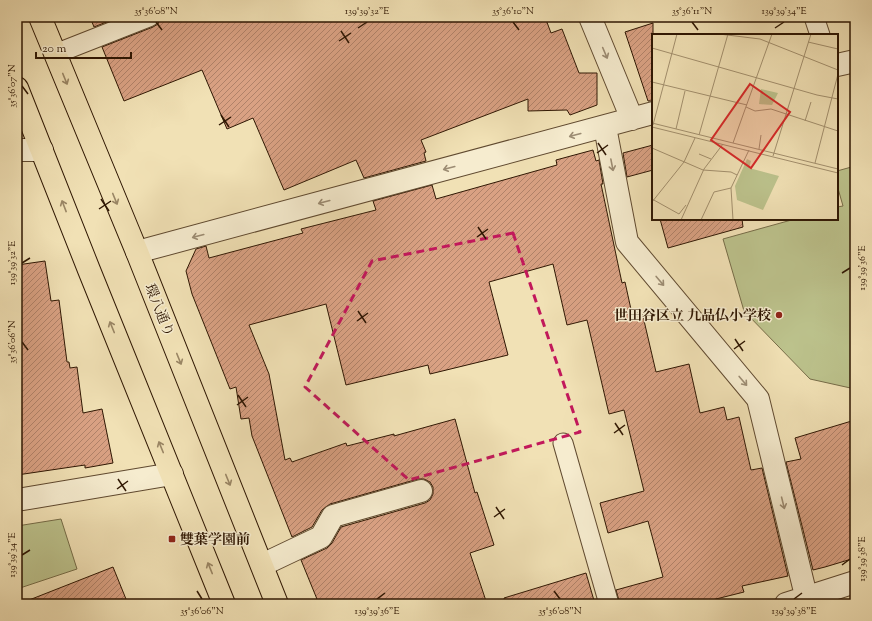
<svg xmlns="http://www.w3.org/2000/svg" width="872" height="621" viewBox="0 0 872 621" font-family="'Sorts Mill Goudy','Noto Serif JP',serif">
  <defs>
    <pattern id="building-hatch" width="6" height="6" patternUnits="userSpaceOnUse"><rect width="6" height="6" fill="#d9a183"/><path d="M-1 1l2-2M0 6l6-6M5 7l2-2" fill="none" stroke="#b08269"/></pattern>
  </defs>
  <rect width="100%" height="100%" fill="#f1e1b5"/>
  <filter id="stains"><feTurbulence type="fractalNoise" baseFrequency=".005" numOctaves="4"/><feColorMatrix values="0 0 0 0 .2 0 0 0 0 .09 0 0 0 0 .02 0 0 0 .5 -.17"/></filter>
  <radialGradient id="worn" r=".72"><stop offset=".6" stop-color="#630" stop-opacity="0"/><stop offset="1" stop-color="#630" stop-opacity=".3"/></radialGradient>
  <!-- green -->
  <path fill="#bcc28c" stroke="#766c48" d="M 855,166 L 855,389 L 810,379 L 744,311 L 723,239 L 795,219 L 837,219 L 837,207 L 843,206 L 837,185 L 837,171 Z
    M 61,519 L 77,569 L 17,589 L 17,526 Z"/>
  <!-- building -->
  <path fill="url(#building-hatch)" stroke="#2f1703" d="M 90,17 L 119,17 L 94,27 Z
    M 160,17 L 545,17 L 551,33 L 562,29 L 579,73 L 597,73 L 597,105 L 570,115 L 567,110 L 528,111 L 528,99 L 421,140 L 426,152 L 424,153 L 426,161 L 364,178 L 356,160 L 284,190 L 253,118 L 227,129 L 202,70 L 124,101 L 102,47 L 153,27 L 158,24 Z
    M 653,23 L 653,101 L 648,101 L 625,32 Z
    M 653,145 L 653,170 L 627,177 L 623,153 Z
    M 593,150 L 596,161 L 599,160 L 603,184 L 601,184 L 622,283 L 625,282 L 632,314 L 642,312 L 656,372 L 689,364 L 700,413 L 724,407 L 727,420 L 739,417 L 751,470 L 762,468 L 788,576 L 742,586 L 744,592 L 696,604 L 620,604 L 616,590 L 663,577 L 648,521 L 608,533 L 600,503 L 644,491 L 624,410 L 609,414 L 587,320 L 567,325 L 553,264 L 489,282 L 508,355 L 430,374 L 428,365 L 346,385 L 326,304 L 249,325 L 269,374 L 285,460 L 290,458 L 292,462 L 346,443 L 347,446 L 394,434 L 394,436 L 455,419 L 475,493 L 477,492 L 494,545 L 470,553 L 487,604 L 319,604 L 301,560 L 327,548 L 332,543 L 341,527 L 425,503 L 430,500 L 433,494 L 433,487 L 430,482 L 424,479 L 418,479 L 330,504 L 322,510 L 312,527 L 292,537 L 252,436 L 249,418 L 241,419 L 236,387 L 230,389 L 192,294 L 186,271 L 196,249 L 206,246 L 209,258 L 303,233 L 301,229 L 376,210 L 373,201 L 432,185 L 436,199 L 557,165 L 556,160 Z
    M 660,219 L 742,219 L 743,227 L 668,248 Z
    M 45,261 L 51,301 L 59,300 L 67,362 L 69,362 L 70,368 L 77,367 L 83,413 L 102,409 L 113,463 L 85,468 L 85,465 L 17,475 L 17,265 Z
    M 855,420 L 855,558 L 825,567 L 813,570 L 786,462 L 801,459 L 795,438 Z
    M 113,567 L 128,604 L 24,604 L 24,602 Z
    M 586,573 L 595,604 L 505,604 L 504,598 Z"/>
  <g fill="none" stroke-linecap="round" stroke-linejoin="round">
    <defs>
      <path id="lane" d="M 814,17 L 820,35
        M 55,54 L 149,17
        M 563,443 L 609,604"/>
      <path id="street" d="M 590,17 L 632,119
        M 837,65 L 855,61
        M 605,127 L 627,242 L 758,399 L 808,604
        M 17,150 L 42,150
        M 137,252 L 653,113
        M 17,500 L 172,474
        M 262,565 L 321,537 L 333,516 L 421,491
        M 786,604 L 855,582"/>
      <path id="primary" d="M 40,17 L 137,252 L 277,604
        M 17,88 L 89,270 L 224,604"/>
    </defs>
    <!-- lane casing -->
    <use href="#lane" stroke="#604a30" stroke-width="21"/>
    <!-- street casing -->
    <use href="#street" stroke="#604a30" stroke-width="24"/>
    <!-- primary casing -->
    <use href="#primary" stroke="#2f1703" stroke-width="24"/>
    <!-- lane -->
    <use href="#lane" stroke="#f6eccf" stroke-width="19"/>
    <!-- street -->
    <use href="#street" stroke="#f6eccf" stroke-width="22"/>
    <!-- primary -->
    <use href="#primary" stroke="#f1e1b5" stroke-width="22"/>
  </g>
  <!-- one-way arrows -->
  <defs><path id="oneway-shaft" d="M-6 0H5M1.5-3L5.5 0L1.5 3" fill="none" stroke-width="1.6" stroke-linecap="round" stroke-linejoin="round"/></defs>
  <g stroke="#9c8c73">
    <use href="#oneway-shaft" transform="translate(605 53) rotate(67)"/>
    <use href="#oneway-shaft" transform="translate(575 135) rotate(165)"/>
    <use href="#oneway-shaft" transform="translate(612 165) rotate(79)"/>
    <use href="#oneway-shaft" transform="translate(449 168) rotate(165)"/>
    <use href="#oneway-shaft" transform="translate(324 202) rotate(165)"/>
    <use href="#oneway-shaft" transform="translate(198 236) rotate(165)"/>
    <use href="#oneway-shaft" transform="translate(660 281) rotate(50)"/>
    <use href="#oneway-shaft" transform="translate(743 381) rotate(50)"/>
    <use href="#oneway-shaft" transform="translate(783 503) rotate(76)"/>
  </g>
  <g stroke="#9a8665">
    <use href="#oneway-shaft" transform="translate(65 79) rotate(68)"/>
    <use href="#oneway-shaft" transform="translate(115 199) rotate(68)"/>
    <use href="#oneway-shaft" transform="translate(64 206) rotate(-111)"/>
    <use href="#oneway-shaft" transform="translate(112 327) rotate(-112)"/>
    <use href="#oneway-shaft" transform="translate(179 359) rotate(68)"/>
    <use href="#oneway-shaft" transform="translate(161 447) rotate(-112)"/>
    <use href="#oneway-shaft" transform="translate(228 480) rotate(68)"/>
    <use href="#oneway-shaft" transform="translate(210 568) rotate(-112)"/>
  </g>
  <!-- marked area -->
  <path fill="none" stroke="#c2185b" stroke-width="3" stroke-dasharray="8 5" stroke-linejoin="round" d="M 513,233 L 580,432 L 409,480 L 305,387 L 372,261 Z"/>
  <!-- ticks -->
  <path fill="none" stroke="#2f1703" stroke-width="1.5" d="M 156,22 L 162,30M 513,22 L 519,30M 692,22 L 698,30M 358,28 L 367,22M 775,28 L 784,22M 341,31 L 349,43M 339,41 L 351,33M 22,86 L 28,94M 221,115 L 229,127M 219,125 L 231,117M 598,143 L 606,155M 597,153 L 608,145M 101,199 L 109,211M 99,209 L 111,201M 478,227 L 486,239M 477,237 L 488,229M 22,263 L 30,258M 842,273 L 850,268M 358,311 L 366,323M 357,321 L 368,313M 735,339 L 743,351M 22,342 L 28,350M 734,349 L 745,341M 238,395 L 246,407M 237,405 L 248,397M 615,423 L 623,435M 614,433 L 625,425M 118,479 L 126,491M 117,489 L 128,481M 496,507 L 504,519M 494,517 L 505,509M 22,555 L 30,550M 842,565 L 850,559M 197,591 L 202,599M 554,591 L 560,599M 377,599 L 385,593M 794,599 L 802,593"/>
  <!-- markers -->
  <g fill="#8f2418" stroke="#f6eccf" stroke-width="1.5">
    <circle cx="779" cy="315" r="4"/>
    <rect x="168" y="535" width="8" height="8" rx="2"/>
  </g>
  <g text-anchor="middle" stroke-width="3" stroke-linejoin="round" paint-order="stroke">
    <!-- street labels -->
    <g font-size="14" fill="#2f1703" stroke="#f6eccf">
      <text transform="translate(160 310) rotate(68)" y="5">環八通り</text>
    </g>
    <!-- poi labels -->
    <g font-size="14" font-weight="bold" fill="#2f1703" stroke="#f6eccf" text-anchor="end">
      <text x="771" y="320">世田谷区立 九品仏小学校</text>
      <text x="180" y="544" text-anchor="start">雙葉学園前</text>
    </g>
  </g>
  <!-- overview -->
  <g transform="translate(652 34)">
    <rect width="186" height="186" fill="#f1e1b5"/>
    <path d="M 109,55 L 126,59 L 120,71 L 107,70 ZM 95,125 L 99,127 L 97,134 L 127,142 L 111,176 L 85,166 L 83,152 Z" fill="#bcc28c"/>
    <path d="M 113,159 L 108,174 L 97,170 L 98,167 L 89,166 L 91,162 L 105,168 Z" fill="#bcc28c"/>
    <path fill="none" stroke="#a3906e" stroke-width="1" d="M 67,0 L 108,5 L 186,36M 156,8 L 186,15M 0,14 L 165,61 L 186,65M 0,48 L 95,71M 94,73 L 103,77 L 119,75 L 186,97M 153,87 L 159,68M 0,89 L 186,135M 1,91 L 25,0M 0,93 L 186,139M 24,95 L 33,57M 47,101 L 76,0M 81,109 L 120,0M 0,114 L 51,136 L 79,138 L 85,141M 107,115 L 109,101M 47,120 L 59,125M 121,122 L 159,0M 163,129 L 186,40M 0,165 L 27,180 L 34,171M 0,168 L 32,128 L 43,104M 29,186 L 52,135 L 71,110M 49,186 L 62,158 L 79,154M 81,186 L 79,154 L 97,116"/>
    <path fill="#d62828" fill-opacity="0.15" stroke="#d62828" stroke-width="2" d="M 98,50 L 138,78 L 99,134 L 59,106 Z"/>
    <rect width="186" height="186" fill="none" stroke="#2f1703" stroke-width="2"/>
  </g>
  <!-- margin -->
  <rect width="872" height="621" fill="none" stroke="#f1e1b5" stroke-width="44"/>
  <!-- scale -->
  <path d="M36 52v6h95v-6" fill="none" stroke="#2f1703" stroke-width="2"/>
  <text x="42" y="52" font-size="12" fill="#2f1703" stroke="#f6eccf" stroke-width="3" paint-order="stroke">20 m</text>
  <rect x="22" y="22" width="828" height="577" fill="none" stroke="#2f1703" stroke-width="1.5"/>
  <g font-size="10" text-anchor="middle" fill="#2f1703">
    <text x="156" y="14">35°36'08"N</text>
    <text x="367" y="14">139°39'32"E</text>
    <text x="513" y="14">35°36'10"N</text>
    <text x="692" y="14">35°36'11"N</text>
    <text x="784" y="14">139°39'34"E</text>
    <text transform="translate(11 86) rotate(-90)" y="4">35°36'07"N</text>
    <text transform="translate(11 263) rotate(-90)" y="4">139°39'32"E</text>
    <text transform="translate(861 268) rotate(-90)" y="4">139°39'36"E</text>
    <text transform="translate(11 342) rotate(-90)" y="4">35°36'06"N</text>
    <text transform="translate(11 555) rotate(-90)" y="4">139°39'34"E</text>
    <text transform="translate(861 559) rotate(-90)" y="4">139°39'38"E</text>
    <text x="202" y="614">35°36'06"N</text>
    <text x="377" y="614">139°39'36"E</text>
    <text x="560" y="614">35°36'08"N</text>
    <text x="794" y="614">139°39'38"E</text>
  </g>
  <rect width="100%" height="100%" filter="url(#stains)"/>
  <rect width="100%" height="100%" fill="url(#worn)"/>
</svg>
